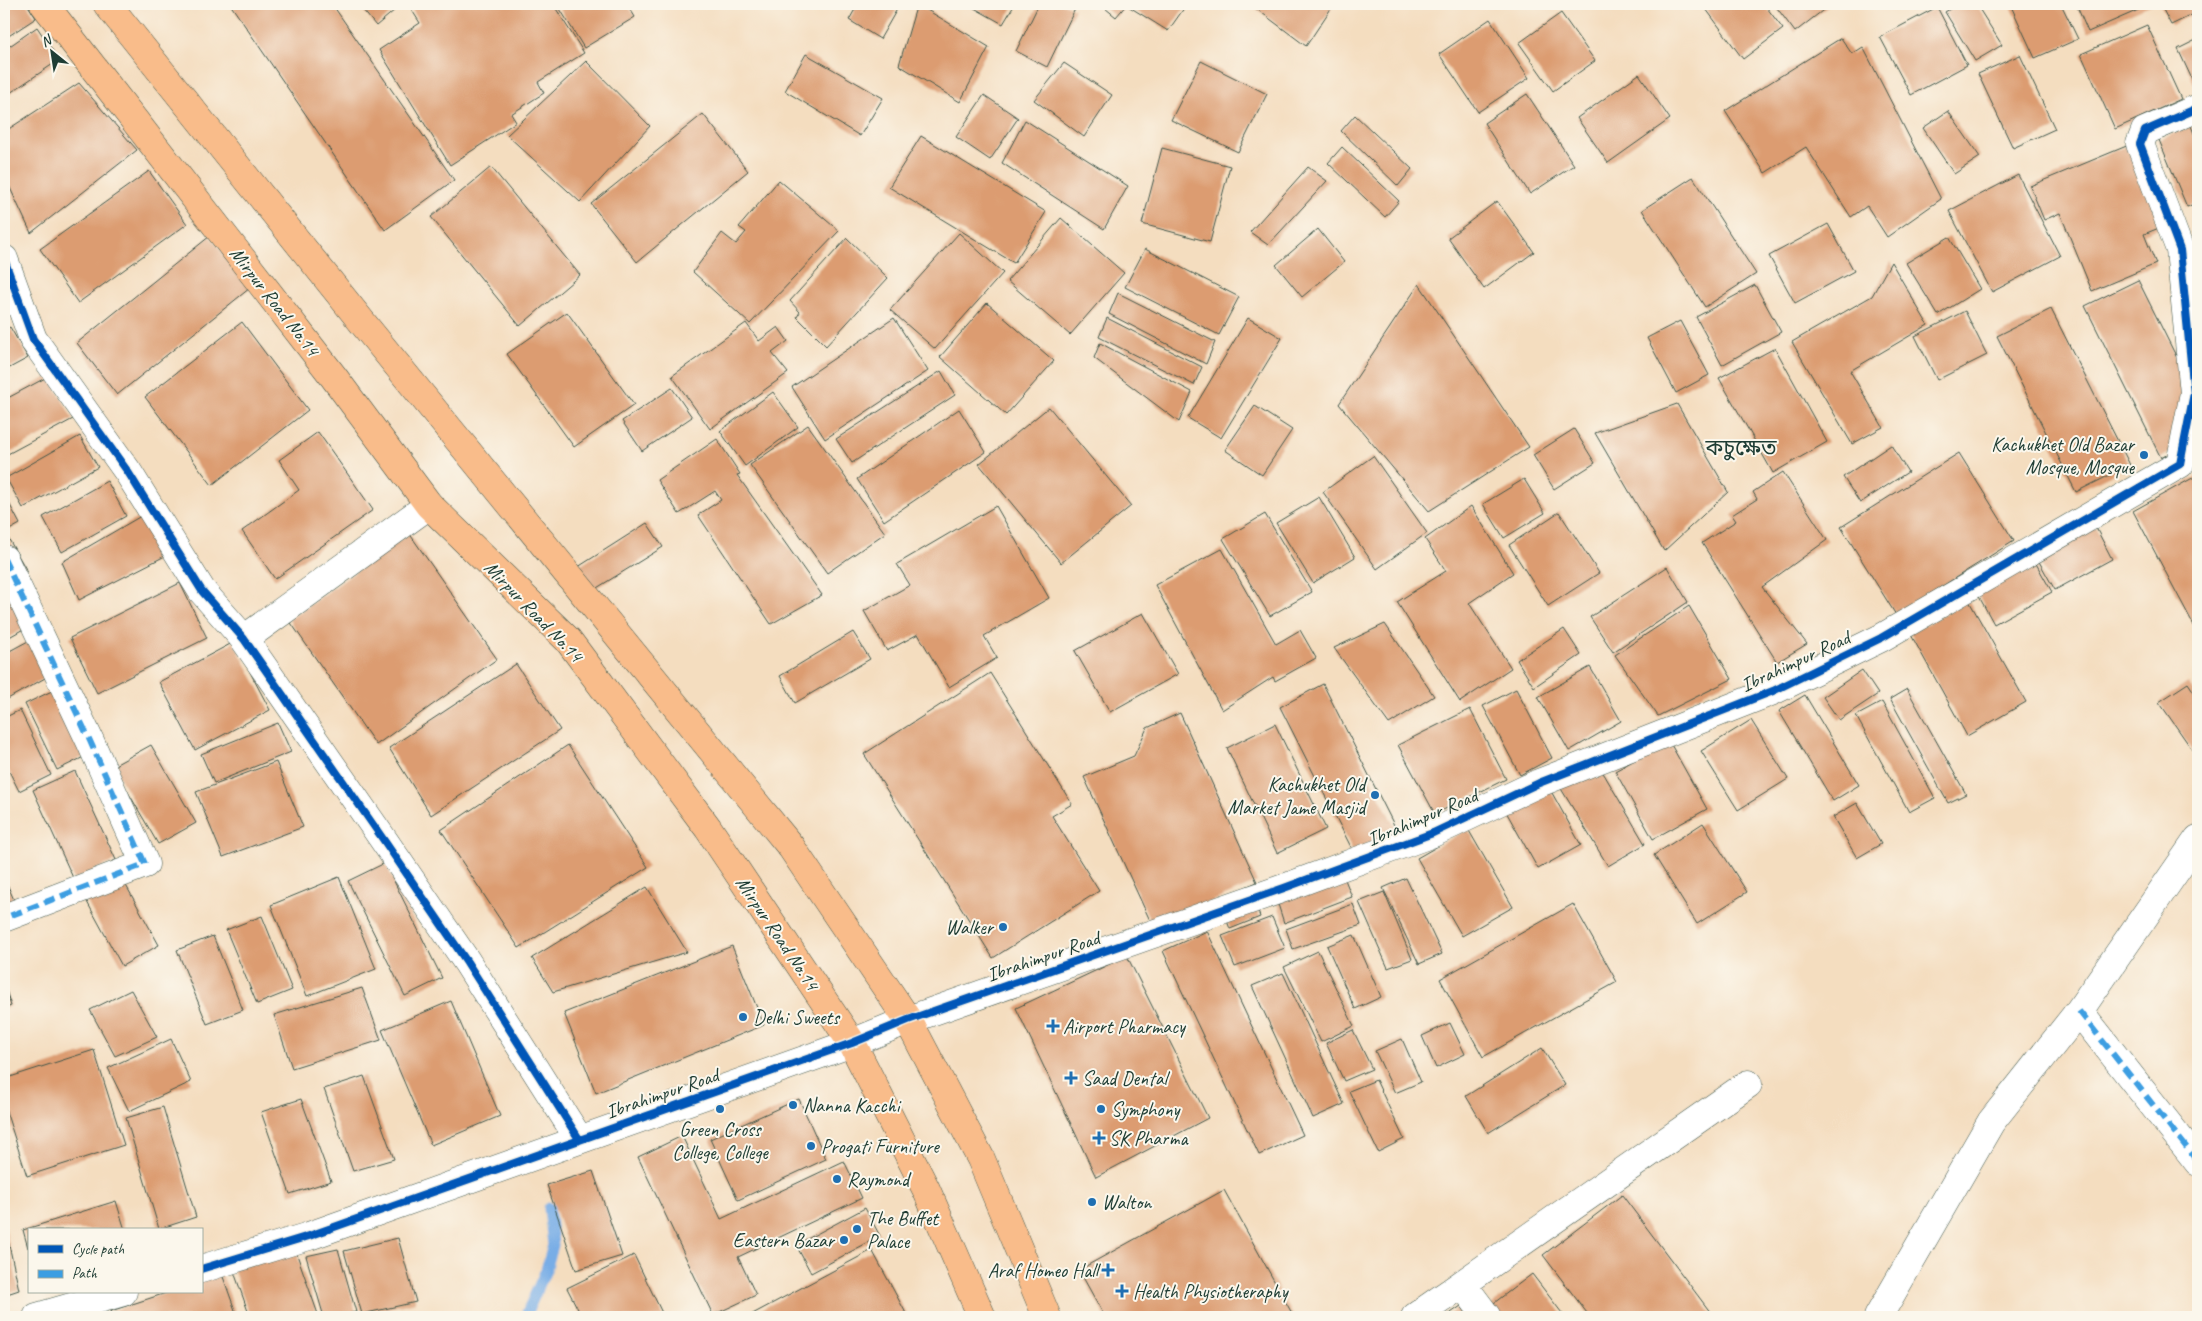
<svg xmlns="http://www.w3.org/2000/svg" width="2202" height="1321" viewBox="0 0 2202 1321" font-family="Caveat,'Noto Sans Bengali',sans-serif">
  <rect width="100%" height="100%" fill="#fbf7ec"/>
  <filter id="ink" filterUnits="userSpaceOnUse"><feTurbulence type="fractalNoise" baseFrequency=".02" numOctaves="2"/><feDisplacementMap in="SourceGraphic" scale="10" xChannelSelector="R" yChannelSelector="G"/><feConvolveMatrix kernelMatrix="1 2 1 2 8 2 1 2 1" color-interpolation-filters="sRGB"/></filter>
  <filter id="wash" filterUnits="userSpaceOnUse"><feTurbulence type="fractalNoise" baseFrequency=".0096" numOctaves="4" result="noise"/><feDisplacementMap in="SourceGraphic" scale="20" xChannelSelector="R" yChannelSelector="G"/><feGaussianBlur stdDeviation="1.12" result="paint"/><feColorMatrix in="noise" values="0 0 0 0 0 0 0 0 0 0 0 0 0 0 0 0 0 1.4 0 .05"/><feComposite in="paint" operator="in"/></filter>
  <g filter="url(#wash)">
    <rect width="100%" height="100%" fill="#f4ddbf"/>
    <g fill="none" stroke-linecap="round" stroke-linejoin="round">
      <!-- stream -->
      <path stroke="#78ade6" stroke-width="11" d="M 525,1317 L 546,1270 L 553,1245 L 549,1208"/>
    </g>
    <g id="blocks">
      <!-- building -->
      <path fill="#dc9c71" d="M 14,4 L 27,4 L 36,18 L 4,39 L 4,11 Z
        M 230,4 L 332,4 L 454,180 L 385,230 Z
        M 358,4 L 402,4 L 376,26 Z
        M 408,4 L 553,4 L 584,53 L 538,82 L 544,93 L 511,114 L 516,122 L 450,165 L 379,50 L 420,23 Z
        M 557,4 L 627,4 L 635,17 L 584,48 Z
        M 858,4 L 900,4 L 880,39 L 849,20 Z
        M 917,4 L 989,47 L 960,102 L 899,65 Z
        M 967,4 L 1015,4 L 1003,24 Z
        M 1039,4 L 1064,4 L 1075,9 L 1047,67 L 1016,51 Z
        M 1100,4 L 1127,4 L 1116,17 Z
        M 1130,4 L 1187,4 L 1168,31 L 1128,6 Z
        M 1250,4 L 1334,4 L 1306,46 Z
        M 1705,4 L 1764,4 L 1783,29 L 1743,59 L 1703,5 Z
        M 1774,4 L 1831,4 L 1795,32 Z
        M 1958,4 L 1976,4 L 2002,45 L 1975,61 L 1945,12 Z
        M 2010,4 L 2061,4 L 2078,39 L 2035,58 Z
        M 2076,4 L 2152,4 L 2088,32 Z
        M 2160,4 L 2198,4 L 2198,12 L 2171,25 Z
        M 1937,7 L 1967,65 L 1911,95 L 1880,37 Z
        M 1561,13 L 1595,61 L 1553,91 L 1519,43 Z
        M 1490,19 L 1529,78 L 1478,112 L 1439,54 Z
        M 2147,25 L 2181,99 L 2115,129 L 2081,54 Z
        M 37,27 L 59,60 L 4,97 L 4,50 Z
        M 1841,38 L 1852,54 L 1863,47 L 1941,199 L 1887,237 L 1867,206 L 1851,217 L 1806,147 L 1765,173 L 1725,111 Z
        M 2198,39 L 2198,92 L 2178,49 Z
        M 806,54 L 883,98 L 860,136 L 785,91 Z
        M 2020,55 L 2055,129 L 2013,148 L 1978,74 Z
        M 586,61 L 650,126 L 580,202 L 507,135 Z
        M 1201,61 L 1267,94 L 1238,152 L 1171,120 Z
        M 1064,63 L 1112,95 L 1084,137 L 1034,100 Z
        M 1639,74 L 1670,119 L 1608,163 L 1577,118 Z
        M 79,83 L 137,150 L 31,233 L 4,175 L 4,132 Z
        M 1527,94 L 1574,165 L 1530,194 L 1484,123 Z
        M 984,95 L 1018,118 L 990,160 L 956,137 Z
        M 1948,111 L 1980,157 L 1954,174 L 1923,128 Z
        M 703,114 L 748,171 L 637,262 L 591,204 Z
        M 1355,115 L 1412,169 L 1398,186 L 1341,131 Z
        M 1025,120 L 1128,186 L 1104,229 L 1002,163 Z
        M 2191,126 L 2198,143 L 2198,202 L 2187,207 L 2159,140 Z
        M 921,136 L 1046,212 L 1014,263 L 889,187 Z
        M 2129,145 L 2164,226 L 2144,234 L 2156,264 L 2092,291 L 2060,213 L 2044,220 L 2030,186 Z
        M 1342,147 L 1399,201 L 1385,217 L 1328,163 Z
        M 1162,148 L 1230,166 L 1210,242 L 1142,224 Z
        M 491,167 L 580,275 L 520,326 L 431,217 Z
        M 1308,167 L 1327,181 L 1268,245 L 1250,232 Z
        M 149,171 L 187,224 L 78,303 L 40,249 Z
        M 2018,175 L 2060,256 L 1992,292 L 1949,211 Z
        M 1693,177 L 1756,274 L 1705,307 L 1642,210 Z
        M 779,180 L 839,231 L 750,324 L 693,272 L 722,233 L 736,244 L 746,232 L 739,227 Z
        M 1497,201 L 1534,252 L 1484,289 L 1448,238 Z
        M 1061,218 L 1124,273 L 1070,335 L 1007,281 Z
        M 1828,224 L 1854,271 L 1795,303 L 1769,256 Z
        M 1318,229 L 1344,262 L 1302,297 L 1276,265 Z
        M 959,233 L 1003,273 L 935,349 L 890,310 Z
        M 210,236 L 250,288 L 117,395 L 77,343 Z
        M 1949,237 L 1980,289 L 1938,315 L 1906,263 Z
        M 847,238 L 888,278 L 826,346 L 797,317 L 800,312 L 790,301 Z
        M 1145,249 L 1239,297 L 1219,335 L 1125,287 Z
        M 1891,262 L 1928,325 L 1850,371 L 1883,427 L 1852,444 L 1792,342 L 1872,296 Z
        M 2138,280 L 2198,400 L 2198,438 L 2161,458 L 2085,306 Z
        M 1419,284 L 1529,447 L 1429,511 L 1339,404 Z
        M 1755,285 L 1781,332 L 1722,365 L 1696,317 Z
        M 1118,293 L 1215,342 L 1206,364 L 1109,314 Z
        M 987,303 L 1054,361 L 1006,415 L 940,357 Z
        M 2051,309 L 2130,465 L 2076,492 L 1997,336 Z
        M 1965,311 L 1987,355 L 1937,380 L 1915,336 Z
        M 567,312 L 634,405 L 574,447 L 507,354 Z
        M 894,318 L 928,371 L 825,439 L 792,387 Z
        M 1107,318 L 1202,367 L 1194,385 L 1099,337 Z
        M 1248,318 L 1282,338 L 1221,438 L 1188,418 Z
        M 1680,321 L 1709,375 L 1676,393 L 1647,338 Z
        M 242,322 L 308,410 L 212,485 L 145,397 Z
        M 746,323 L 759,341 L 778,327 L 788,341 L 772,353 L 788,373 L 710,429 L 672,376 Z
        M 10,327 L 28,358 L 4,371 L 4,331 Z
        M 1100,343 L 1192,392 L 1179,422 L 1094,358 Z
        M 1775,348 L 1827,442 L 1773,473 L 1719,378 Z
        M 941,371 L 955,395 L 852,463 L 836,439 Z
        M 49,376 L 73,419 L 4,456 L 4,400 Z
        M 672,388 L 692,417 L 642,451 L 622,421 Z
        M 773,392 L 798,427 L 745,466 L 720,431 Z
        M 1677,404 L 1728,492 L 1664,551 L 1595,433 Z
        M 1255,406 L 1292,430 L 1262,475 L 1225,450 Z
        M 1049,407 L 1131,506 L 1061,563 L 979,464 Z
        M 959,409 L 986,452 L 884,521 L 857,479 Z
        M 808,425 L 885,533 L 827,573 L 750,465 Z
        M 1574,429 L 1595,463 L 1554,489 L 1533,455 Z
        M 318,432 L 373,510 L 275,579 L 242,531 L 299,490 L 279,460 Z
        M 80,436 L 98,467 L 23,508 L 6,478 Z
        M 717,439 L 740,474 L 737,475 L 822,595 L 771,624 L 698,515 L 721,500 L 715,491 L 679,514 L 657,480 Z
        M 1891,445 L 1908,472 L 1860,503 L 1843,477 Z
        M 1959,453 L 2014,541 L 1896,615 L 1841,527 Z
        M 1373,456 L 1427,533 L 1377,569 L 1323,492 Z
        M 1783,472 L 1827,540 L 1762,587 L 1807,644 L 1777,662 L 1702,543 L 1736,521 L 1732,515 L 1757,499 L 1753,492 Z
        M 2198,475 L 2198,633 L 2133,511 Z
        M 1524,479 L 1545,513 L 1504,538 L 1483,504 Z
        M 107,481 L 126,516 L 62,552 L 43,517 Z
        M 4,494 L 20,524 L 4,533 Z
        M 1319,497 L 1355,557 L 1313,583 L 1276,523 Z
        M 996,506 L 1049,598 L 984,636 L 997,658 L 949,687 L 918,634 L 887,651 L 864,611 L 910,585 L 897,564 Z
        M 1471,506 L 1513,573 L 1469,603 L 1511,668 L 1460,702 L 1397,602 L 1446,571 L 1425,539 Z
        M 1559,512 L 1599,573 L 1548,606 L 1509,545 Z
        M 1265,514 L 1312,592 L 1270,616 L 1223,539 Z
        M 141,516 L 165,556 L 79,600 L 62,562 Z
        M 647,523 L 663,547 L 579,599 L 564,576 Z
        M 2095,526 L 2112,559 L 2055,590 L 2037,558 Z
        M 409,533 L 497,659 L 376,745 L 289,620 Z
        M 7,536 L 27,571 L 4,583 L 4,537 Z
        M 1222,549 L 1276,644 L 1300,630 L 1316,658 L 1275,681 L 1273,677 L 1222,710 L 1155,585 Z
        M 2034,560 L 2052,592 L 1994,624 L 1976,591 Z
        M 1667,567 L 1688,602 L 1613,652 L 1590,617 Z
        M 180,583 L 207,638 L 97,693 L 70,638 Z
        M 21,584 L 41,619 L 4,640 L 4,594 Z
        M 1969,601 L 2026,702 L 1967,736 L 1910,633 Z
        M 1689,606 L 1732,679 L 1658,716 L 1615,655 Z
        M 1143,613 L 1178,674 L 1110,712 L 1075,651 Z
        M 1385,624 L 1434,696 L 1389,724 L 1334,648 Z
        M 1564,629 L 1581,655 L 1534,687 L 1517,660 Z
        M 853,632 L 870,659 L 795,703 L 780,676 Z
        M 43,633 L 63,668 L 4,701 L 4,654 Z
        M 234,642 L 270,710 L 195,750 L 159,682 Z
        M 516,664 L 560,730 L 431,815 L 389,748 Z
        M 1590,667 L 1621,721 L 1569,751 L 1538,697 Z
        M 1862,670 L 1878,694 L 1839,720 L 1823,697 Z
        M 990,673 L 1072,804 L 1052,816 L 1099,891 L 993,958 L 864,754 Z
        M 2188,683 L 2198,698 L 2198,758 L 2159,702 Z
        M 1323,684 L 1396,829 L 1353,851 L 1280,707 Z
        M 58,688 L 90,754 L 57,770 L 25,704 Z
        M 1516,689 L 1552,758 L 1520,775 L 1483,706 Z
        M 1907,689 L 1966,794 L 1948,803 L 1890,699 Z
        M 1805,695 L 1859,785 L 1833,801 L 1779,711 Z
        M 1882,702 L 1935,798 L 1909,812 L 1856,716 Z
        M 1470,709 L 1506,779 L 1435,814 L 1398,745 Z
        M 20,710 L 51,775 L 19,791 L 4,761 L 4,718 Z
        M 1180,713 L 1257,882 L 1153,927 L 1084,777 L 1134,756 L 1147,728 Z
        M 1751,720 L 1788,779 L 1738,810 L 1701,751 Z
        M 278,723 L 291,752 L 214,783 L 201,754 Z
        M 1275,724 L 1326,829 L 1277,853 L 1227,748 Z
        M 1669,741 L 1707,809 L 1653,839 L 1615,771 Z
        M 151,745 L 196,823 L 158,844 L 113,766 Z
        M 568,745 L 648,867 L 519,948 L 441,830 Z
        M 276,762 L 303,827 L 223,857 L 196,792 Z
        M 1598,764 L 1645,844 L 1608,866 L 1560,787 Z
        M 75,771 L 116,860 L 74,880 L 33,790 Z
        M 1547,784 L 1581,845 L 1538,869 L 1504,808 Z
        M 1857,803 L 1881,844 L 1857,858 L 1833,817 Z
        M 1703,823 L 1747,892 L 1697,924 L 1654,855 Z
        M 1468,829 L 1513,907 L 1462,936 L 1417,858 Z
        M 385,863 L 442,978 L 405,996 L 348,881 Z
        M 4,877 L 14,900 L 4,904 Z
        M 339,877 L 376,969 L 307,996 L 271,905 Z
        M 1344,877 L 1352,897 L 1284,923 L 1277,901 Z
        M 1406,878 L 1442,954 L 1419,964 L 1383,888 Z
        M 123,880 L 159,945 L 122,966 L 86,900 Z
        M 647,887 L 687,952 L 553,992 L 532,958 Z
        M 1384,892 L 1412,959 L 1388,968 L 1359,902 Z
        M 1353,904 L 1361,925 L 1293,949 L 1286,929 Z
        M 1573,904 L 1617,982 L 1483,1057 L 1440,979 Z
        M 1256,906 L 1260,917 L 1230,929 L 1226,918 Z
        M 262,916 L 292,990 L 257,1004 L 226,930 Z
        M 1272,917 L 1285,948 L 1235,967 L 1222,936 Z
        M 1207,931 L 1303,1135 L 1259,1155 L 1163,951 Z
        M 1354,935 L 1381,997 L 1355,1009 L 1327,946 Z
        M 213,936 L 243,1010 L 207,1024 L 177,950 Z
        M 732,946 L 764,1025 L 596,1093 L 564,1013 Z
        M 1318,951 L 1354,1026 L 1321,1042 L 1284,967 Z
        M 1127,956 L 1208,1118 L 1096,1177 L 1016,1008 Z
        M 1283,973 L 1344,1104 L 1313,1118 L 1252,986 Z
        M 4,984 L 11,1006 L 4,1009 Z
        M 362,988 L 381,1040 L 292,1068 L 274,1015 Z
        M 131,990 L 157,1037 L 115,1056 L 90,1010 Z
        M 451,1001 L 500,1116 L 431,1145 L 382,1030 Z
        M 1450,1023 L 1465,1054 L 1436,1068 L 1422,1036 Z
        M 1353,1030 L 1372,1069 L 1344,1081 L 1326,1043 Z
        M 171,1039 L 191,1082 L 129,1111 L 108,1068 Z
        M 1402,1039 L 1421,1082 L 1395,1093 L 1375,1051 Z
        M 1542,1048 L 1565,1085 L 1488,1133 L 1466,1096 Z
        M 94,1050 L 124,1145 L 27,1176 L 4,1105 L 4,1079 Z
        M 364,1076 L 394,1159 L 353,1171 L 324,1089 Z
        M 1376,1080 L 1404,1139 L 1378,1152 L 1349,1091 Z
        M 301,1099 L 331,1181 L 290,1194 L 261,1112 Z
        M 799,1099 L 826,1159 L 738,1200 L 710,1139 Z
        M 163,1107 L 196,1217 L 159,1229 L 126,1118 Z
        M 682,1136 L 721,1219 L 844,1161 L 862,1198 L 738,1257 L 756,1295 L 713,1315 L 638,1157 Z
        M 593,1171 L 622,1256 L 576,1270 L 547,1185 Z
        M 1224,1190 L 1294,1317 L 1105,1317 L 1079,1270 Z
        M 1622,1195 L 1714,1317 L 1590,1317 L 1543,1255 Z
        M 116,1201 L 125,1230 L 29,1230 L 28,1248 L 23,1230 Z
        M 865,1208 L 880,1236 L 811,1273 L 796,1245 Z
        M 4,1222 L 19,1290 L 4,1295 Z
        M 398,1238 L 416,1302 L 362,1314 L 344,1251 Z
        M 295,1249 L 319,1317 L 250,1317 L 233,1269 Z
        M 338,1249 L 356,1312 L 334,1317 L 324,1317 L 306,1256 Z
        M 872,1250 L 908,1317 L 747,1317 Z
        M 634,1255 L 664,1317 L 582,1317 L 567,1288 Z
        M 222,1274 L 236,1313 L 225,1317 L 113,1317 L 111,1311 L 169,1292 L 201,1292 L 201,1281 Z
        M 1532,1274 L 1565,1317 L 1499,1317 L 1490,1306 Z
        M 1461,1306 L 1469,1317 L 1445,1317 Z"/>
    </g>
  </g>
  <g filter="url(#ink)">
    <use href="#blocks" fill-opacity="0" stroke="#3f5549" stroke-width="1"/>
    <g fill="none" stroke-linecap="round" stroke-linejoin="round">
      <defs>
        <path id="minor" d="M 4,259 L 33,339 L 128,472 L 202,591 L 244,639 L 385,842 L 467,962 L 579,1139
          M 4,559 L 90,741 L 145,864 L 4,918
          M 244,639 L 429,505
          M 2079,1011 L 2198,1162
          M 201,1269 L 309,1236 L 852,1043 L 908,1020 L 1284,888 L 1433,833 L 1539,783 L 1773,691 L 1881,638 L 2180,464 L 2194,393 L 2180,250 L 2140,144 L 2145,131 L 2198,108
          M 1463,1285 L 1487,1317
          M 37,1317 L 123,1292
          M 1415,1317 L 1748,1084
          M 1878,1317 L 1991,1122 L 2079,1011 L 2198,839"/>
        <path id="major" d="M 44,4 L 333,376 L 429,505 L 568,640 L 708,828 L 852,1043 L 926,1189 L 982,1317
          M 107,4 L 370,332 L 791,847 L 908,1020 L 981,1159 L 1047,1317"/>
      </defs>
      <!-- minor casing -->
      <use href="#minor" stroke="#3f5549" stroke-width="29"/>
      <!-- major casing -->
      <use href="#major" stroke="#3f5549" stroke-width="29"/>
      <!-- minor -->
      <use href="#minor" stroke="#fff" stroke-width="28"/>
      <!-- major -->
      <use href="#major" stroke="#f9bc8a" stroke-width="28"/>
      <!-- quiet -->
      <path stroke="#3c9ee2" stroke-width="6" stroke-dasharray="12 6" stroke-linecap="butt" d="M 4,559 L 90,741 L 145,864 L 4,918
        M 2079,1011 L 2198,1162"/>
      <defs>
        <path id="cycleway" d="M 4,259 L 33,339 L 128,472 L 202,591 L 244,639 L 385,842 L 467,962 L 579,1139
          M 201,1269 L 309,1236 L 852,1043 L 908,1020 L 1284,888 L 1433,833 L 1539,783 L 1773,691 L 1881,638 L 2180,464 L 2194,393 L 2180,250 L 2140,144 L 2145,131 L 2198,108"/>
      </defs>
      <!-- cycleway casing -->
      <use href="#cycleway" stroke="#fbf7ec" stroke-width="11"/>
      <!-- cycleway -->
      <use href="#cycleway" stroke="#0057b8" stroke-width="8"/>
    </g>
  </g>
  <!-- markers -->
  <g fill="#1f6fb2" stroke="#fbf7ec" stroke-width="2">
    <circle cx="2144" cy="455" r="5"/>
    <circle cx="1375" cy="795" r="5"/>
    <circle cx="1003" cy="927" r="5"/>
    <circle cx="743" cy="1017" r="5"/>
    <path d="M1050.5 1018.5h5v5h5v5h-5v5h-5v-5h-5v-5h5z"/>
    <path d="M1068.5 1070.5h5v5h5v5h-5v5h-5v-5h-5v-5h5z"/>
    <circle cx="793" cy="1105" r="5"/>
    <circle cx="720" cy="1109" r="5"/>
    <circle cx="1101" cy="1109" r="5"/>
    <path d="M1096.5 1130.5h5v5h5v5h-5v5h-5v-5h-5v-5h5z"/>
    <circle cx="811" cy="1146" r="5"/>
    <circle cx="837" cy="1179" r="5"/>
    <circle cx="1092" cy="1202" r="5"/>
    <circle cx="857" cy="1229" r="5"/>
    <circle cx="844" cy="1240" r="5"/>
    <path d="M1105.5 1262.5h5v5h5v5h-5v5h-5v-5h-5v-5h5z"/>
    <path d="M1119.5 1283.5h5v5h5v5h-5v5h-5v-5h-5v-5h5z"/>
  </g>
  <g text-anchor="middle" stroke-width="4" stroke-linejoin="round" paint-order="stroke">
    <!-- street labels -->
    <g font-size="20" fill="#1f3d34" stroke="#fbf7ec">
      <text transform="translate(275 301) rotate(52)" y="7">Mirpur Road No.14</text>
      <text transform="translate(534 611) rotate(46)" y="7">Mirpur Road No.14</text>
      <text transform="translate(1795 661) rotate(-25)" y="7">Ibrahimpur Road</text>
      <text transform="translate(1422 817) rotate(-23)" y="7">Ibrahimpur Road</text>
      <text transform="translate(778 933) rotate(56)" y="7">Mirpur Road No.14</text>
      <text transform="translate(1043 956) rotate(-19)" y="7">Ibrahimpur Road</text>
      <text transform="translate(662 1093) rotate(-19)" y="7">Ibrahimpur Road</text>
    </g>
    <!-- poi labels -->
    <g font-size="20" fill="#1f3d34" stroke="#fbf7ec" text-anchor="start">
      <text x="2134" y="451" text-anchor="end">Kachukhet Old Bazar<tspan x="2134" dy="23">Mosque, Mosque</tspan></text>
      <text x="1365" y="791" text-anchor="end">Kachukhet Old<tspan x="1365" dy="23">Market Jame Masjid</tspan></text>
      <text x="993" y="934" text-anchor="end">Walker</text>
      <text x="753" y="1024">Delhi Sweets</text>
      <text x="1063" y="1033">Airport Pharmacy</text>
      <text x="1082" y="1085">Saad Dental</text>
      <text x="803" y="1112">Nanna Kacchi</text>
      <text x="1111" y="1116">Symphony</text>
      <text x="720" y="1136" text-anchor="middle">Green Cross<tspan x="720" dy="23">College, College</tspan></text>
      <text x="1109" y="1145">SK Pharma</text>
      <text x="821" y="1153">Progati Furniture</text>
      <text x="847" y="1186">Raymond</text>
      <text x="1102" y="1209">Walton</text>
      <text x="867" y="1225">The Buffet<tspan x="867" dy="23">Palace</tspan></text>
      <text x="834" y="1247" text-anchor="end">Eastern Bazar</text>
      <text x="1098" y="1277" text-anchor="end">Araf Homeo Hall</text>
      <text x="1133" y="1298">Health Physiotheraphy</text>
    </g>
    <!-- quarter labels -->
    <g font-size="22" fill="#1f3d34" stroke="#fbf7ec">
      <text x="1741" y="455">কচুক্ষেত</text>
    </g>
  </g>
  <!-- margin -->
  <rect width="2202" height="1321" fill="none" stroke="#fbf7ec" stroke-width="20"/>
  <!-- legend -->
  <rect x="28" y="1228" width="175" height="65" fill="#fbf7ec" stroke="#a3ada2"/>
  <rect x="38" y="1245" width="25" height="8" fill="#0057b8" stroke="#a3ada2"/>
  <text x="72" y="1254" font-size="15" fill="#1f3d34">Cycle path</text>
  <rect x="38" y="1270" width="25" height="8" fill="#3c9ee2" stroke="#a3ada2"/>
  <text x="72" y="1278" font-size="15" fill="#1f3d34">Path</text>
  <!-- north arrow -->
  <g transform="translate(52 52) rotate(330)" stroke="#fbf7ec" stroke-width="4" paint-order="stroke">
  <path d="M0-4L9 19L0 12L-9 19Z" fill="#1f3d34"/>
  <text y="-8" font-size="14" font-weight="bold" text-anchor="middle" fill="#1f3d34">N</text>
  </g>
</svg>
